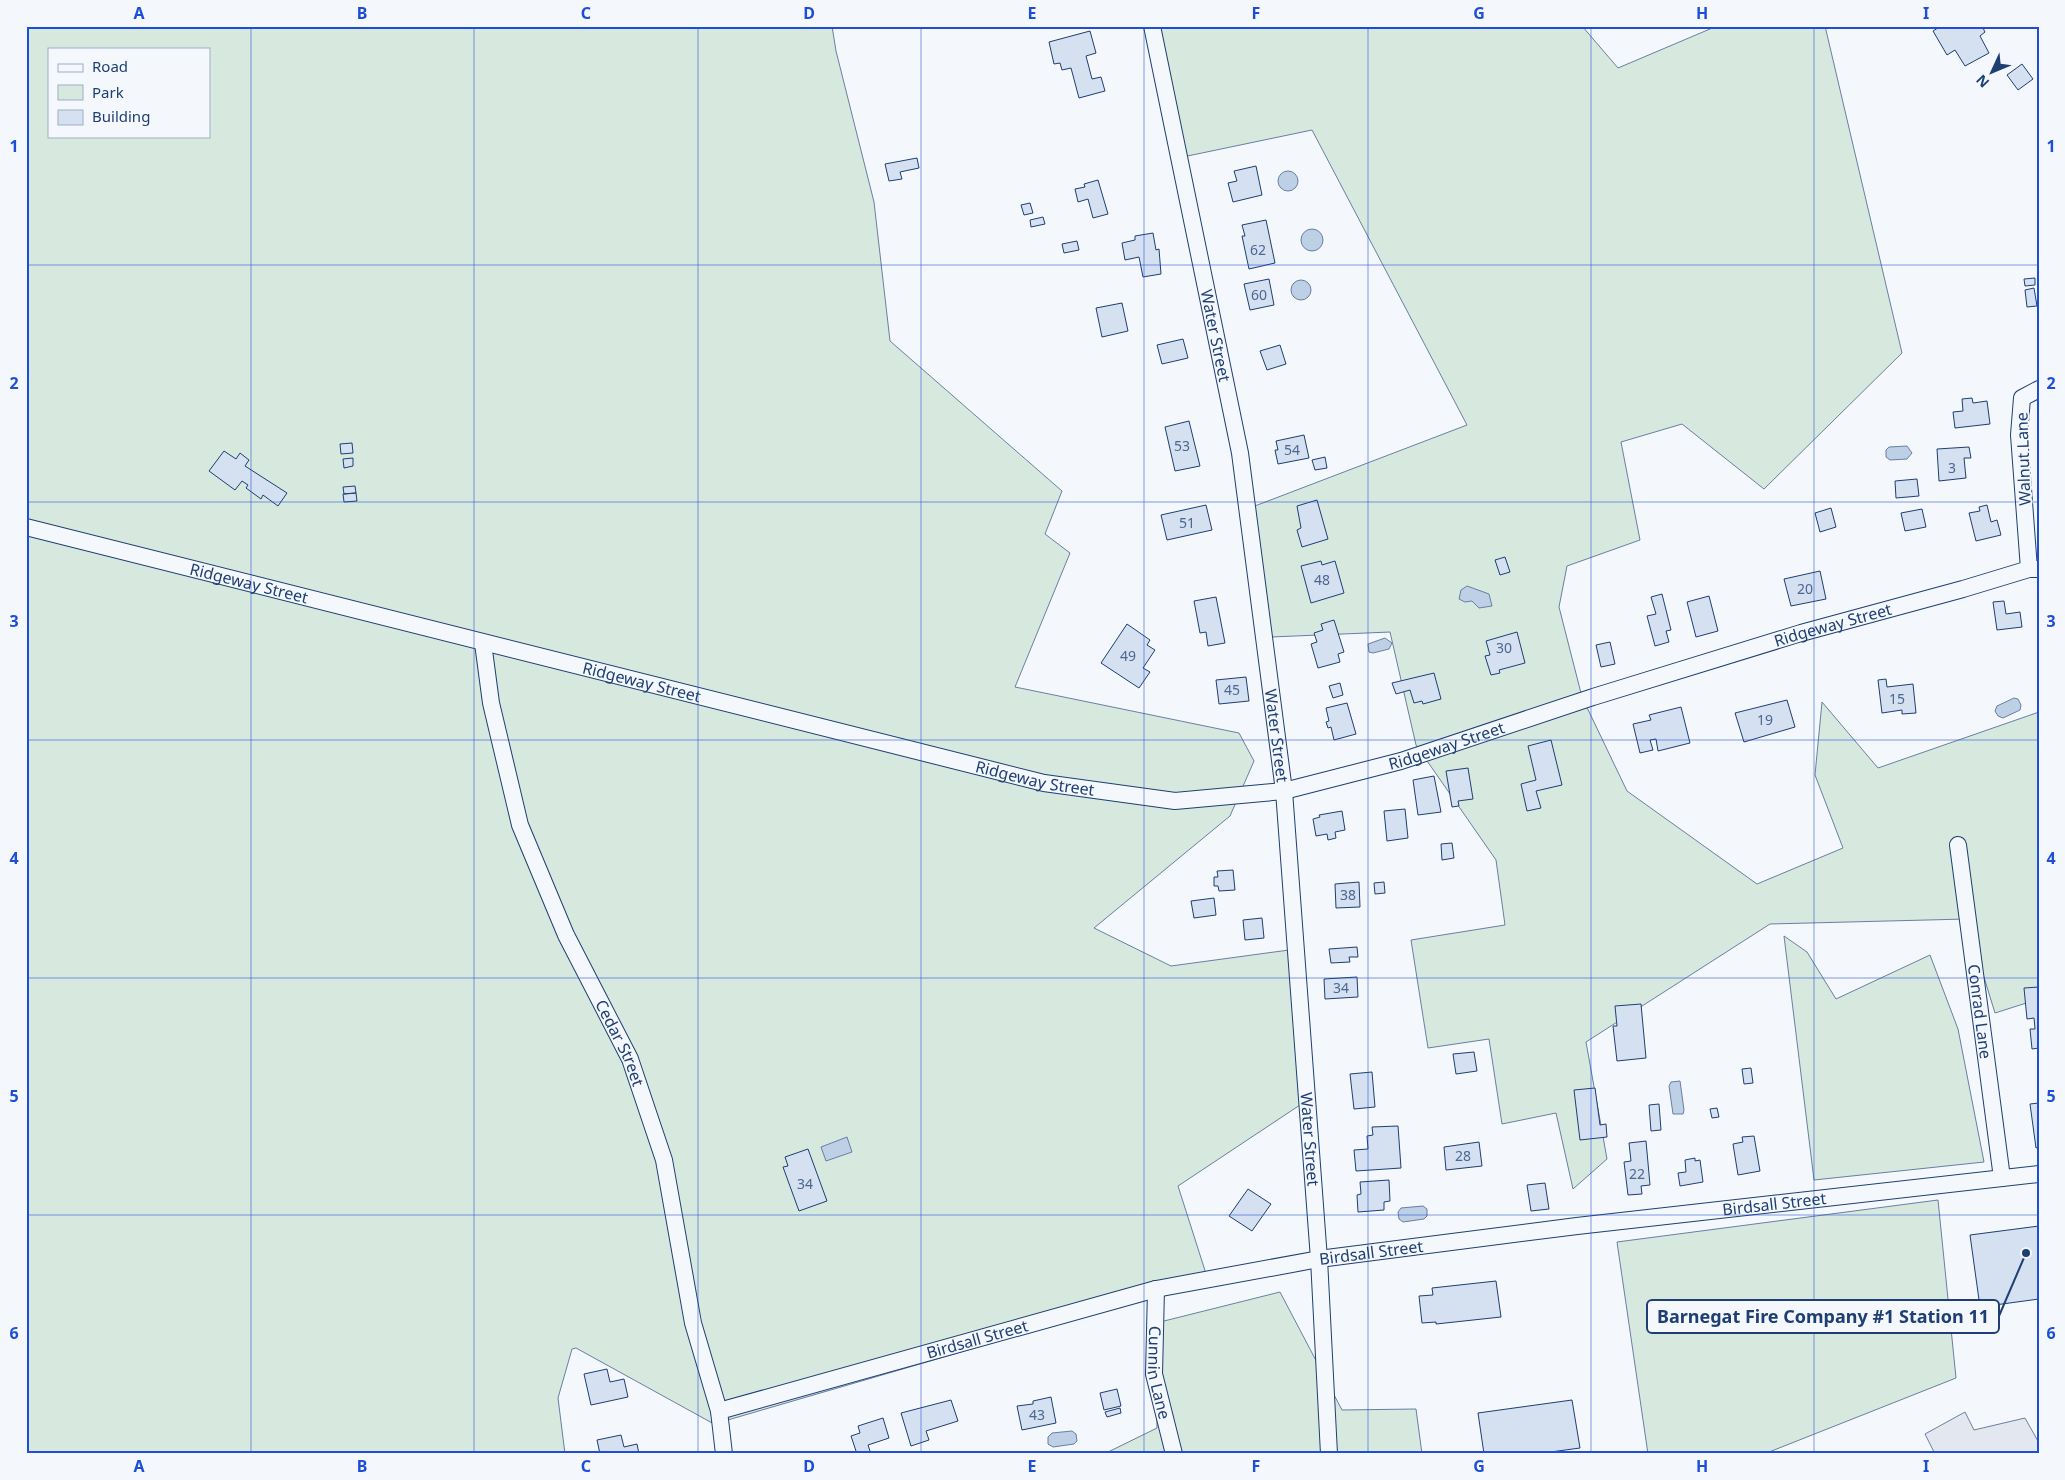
<svg xmlns="http://www.w3.org/2000/svg" width="2065" height="1480" viewBox="0 0 2065 1480" font-family="'Noto Sans',sans-serif">
  <rect width="100%" height="100%" fill="#f4f7fb"/>
  <!-- green -->
  <path fill="#d7e8df" stroke="#687fa3" fill-rule="evenodd" d="M 26,26 L 832,26 L 836,51 L 874,202 L 890,341 L 1062,491 L 1045,534 L 1070,553 L 1015,687 L 1239,733 L 1254,761 L 1230,816 L 1094,928 L 1171,966 L 1289,950 L 1309,1099 L 1178,1186 L 1208,1280 L 714,1424 L 576,1348 L 572,1349 L 558,1398 L 565,1454 L 26,1454 ZM 49,49 L 209,49 L 209,136 L 49,136 Z
    M 1153,26 L 1582,26 L 1618,68 L 1717,26 L 1825,26 L 1902,353 L 1764,489 L 1682,424 L 1621,442 L 1640,540 L 1567,566 L 1559,607 L 1582,697 L 1627,791 L 1757,884 L 1843,848 L 1815,775 L 1822,702 L 1878,768 L 2039,712 L 2039,999 L 1995,1013 L 1966,919 L 1770,924 L 1586,1042 L 1607,1159 L 1573,1189 L 1556,1113 L 1502,1124 L 1489,1039 L 1428,1048 L 1411,940 L 1505,925 L 1496,860 L 1416,745 L 1390,632 L 1271,637 L 1247,509 L 1467,425 L 1312,130 L 1178,158 Z
    M 1784,936 L 1807,952 L 1836,999 L 1930,955 L 1958,1029 L 1984,1162 L 1814,1180 Z
    M 1938,1200 L 1956,1378 L 1764,1454 L 1648,1454 L 1617,1242 Z
    M 1280,1292 L 1342,1410 L 1416,1409 L 1422,1454 L 1104,1454 L 1157,1428 L 1156,1323 Z"/>
  <!-- parking -->
  <path fill="#e3e8f0" stroke="#687fa3" d="M 1965,1412 L 1974,1430 L 2025,1418 L 2039,1443 L 2039,1454 L 1935,1454 L 1925,1434 Z"/>
  <!-- water -->
  <path fill="#bed0e5" stroke="#687fa3" d="M1278 181a10 10 0 1 1 20 0a10 10 0 1 1-20 0Z
    M1301 240a11 11 0 1 1 22 0a11 11 0 1 1-22 0Z
    M1291 290a10 10 0 1 1 20 0a10 10 0 1 1-20 0Z
    M 1907,446 L 1912,453 L 1907,459 L 1890,460 L 1886,457 L 1886,450 L 1889,447 Z
    M 1467,586 L 1489,594 L 1492,606 L 1479,608 L 1472,601 L 1465,602 L 1459,599 L 1461,590 Z
    M 1385,638 L 1392,643 L 1389,649 L 1373,653 L 1369,652 L 1368,644 Z
    M 2014,698 L 2018,699 L 2021,705 L 2020,710 L 2003,718 L 1998,716 L 1995,711 L 1997,706 Z
    M 1680,1081 L 1684,1110 L 1683,1114 L 1673,1114 L 1669,1086 L 1671,1082 Z
    M 847,1137 L 852,1152 L 826,1161 L 821,1147 Z
    M 1423,1206 L 1427,1209 L 1427,1216 L 1424,1219 L 1403,1222 L 1399,1219 L 1398,1212 L 1401,1208 Z
    M 1072,1431 L 1076,1434 L 1077,1441 L 1074,1444 L 1053,1447 L 1048,1444 L 1048,1437 L 1052,1433 Z"/>
  <!-- building -->
  <path fill="#d5e0f0" stroke="#1d3f73" d="M 1941,26 L 1982,26 L 1985,32 L 1980,36 L 1989,53 L 1965,66 L 1955,50 L 1947,55 L 1933,31 Z
    M 1090,31 L 1096,53 L 1086,56 L 1092,79 L 1101,77 L 1105,91 L 1079,98 L 1071,68 L 1062,70 L 1060,63 L 1054,64 L 1049,42 Z
    M 2022,64 L 2033,79 L 2018,90 L 2007,75 Z
    M 917,158 L 919,168 L 900,172 L 902,179 L 889,181 L 885,164 Z
    M 1256,166 L 1262,195 L 1233,202 L 1228,183 L 1237,181 L 1234,171 Z
    M 1098,180 L 1108,214 L 1093,218 L 1088,199 L 1078,202 L 1075,189 L 1085,187 L 1084,184 Z
    M 1030,203 L 1033,213 L 1024,215 L 1021,205 Z
    M 1043,217 L 1045,224 L 1031,227 L 1030,220 Z
    M 1266,220 L 1275,263 L 1249,269 L 1242,236 L 1245,236 L 1242,225 Z
    M 1153,233 L 1156,250 L 1159,249 L 1161,274 L 1143,277 L 1139,257 L 1125,260 L 1122,243 L 1135,240 L 1135,236 Z
    M 1077,241 L 1079,250 L 1064,253 L 1062,244 Z
    M 2035,278 L 2035,285 L 2025,286 L 2024,279 Z
    M 1269,279 L 1274,305 L 1250,310 L 1244,284 Z
    M 2034,288 L 2037,306 L 2027,307 L 2025,290 Z
    M 1122,303 L 1128,331 L 1102,337 L 1096,308 Z
    M 1183,339 L 1188,358 L 1162,364 L 1157,345 Z
    M 1280,345 L 1286,364 L 1267,370 L 1260,351 Z
    M 1972,398 L 1973,403 L 1987,401 L 1990,424 L 1955,428 L 1953,412 L 1963,411 L 1962,399 Z
    M 1189,421 L 1200,466 L 1175,471 L 1165,427 Z
    M 1304,435 L 1309,458 L 1278,464 L 1275,450 L 1278,450 L 1276,441 Z
    M 352,443 L 353,453 L 341,454 L 340,444 Z
    M 1969,447 L 1971,458 L 1964,458 L 1966,478 L 1939,481 L 1937,449 Z
    M 224,451 L 236,459 L 240,453 L 249,460 L 245,466 L 287,493 L 278,506 L 263,495 L 261,499 L 246,488 L 248,485 L 242,481 L 235,490 L 209,471 Z
    M 1325,457 L 1327,468 L 1315,470 L 1312,460 Z
    M 353,458 L 353,466 L 344,468 L 343,459 Z
    M 1917,479 L 1919,496 L 1896,498 L 1895,481 Z
    M 355,486 L 356,493 L 344,494 L 343,487 Z
    M 356,493 L 357,501 L 344,502 L 343,494 Z
    M 1317,500 L 1328,539 L 1302,547 L 1297,530 L 1301,528 L 1297,506 Z
    M 1206,505 L 1212,530 L 1167,540 L 1161,515 Z
    M 1987,505 L 1991,522 L 1997,520 L 2001,535 L 1976,541 L 1969,513 L 1980,511 L 1979,507 Z
    M 1831,508 L 1836,527 L 1820,532 L 1815,513 Z
    M 1922,509 L 1926,527 L 1905,531 L 1901,513 Z
    M 1505,557 L 1510,572 L 1500,575 L 1495,560 Z
    M 1321,561 L 1322,565 L 1335,561 L 1344,593 L 1311,603 L 1301,566 Z
    M 1820,571 L 1826,599 L 1791,606 L 1784,579 Z
    M 1662,594 L 1671,630 L 1666,631 L 1669,642 L 1655,646 L 1647,616 L 1656,614 L 1651,597 Z
    M 1709,596 L 1718,631 L 1696,637 L 1687,602 Z
    M 1216,597 L 1225,643 L 1208,646 L 1206,632 L 1200,633 L 1194,601 Z
    M 2004,601 L 2006,614 L 2020,612 L 2022,627 L 1997,630 L 1993,602 Z
    M 1334,620 L 1344,652 L 1338,654 L 1340,662 L 1318,668 L 1311,644 L 1317,642 L 1314,633 L 1323,630 L 1321,624 Z
    M 1127,624 L 1150,640 L 1147,645 L 1155,650 L 1143,668 L 1150,672 L 1139,688 L 1101,663 Z
    M 1517,632 L 1525,663 L 1499,670 L 1500,673 L 1491,675 L 1485,656 L 1490,655 L 1486,641 Z
    M 1610,642 L 1615,664 L 1601,667 L 1596,645 Z
    M 1434,673 L 1441,699 L 1423,704 L 1422,701 L 1414,703 L 1410,690 L 1396,694 L 1392,683 Z
    M 1246,677 L 1249,701 L 1219,704 L 1216,680 Z
    M 1886,679 L 1887,687 L 1913,684 L 1916,713 L 1902,714 L 1902,710 L 1882,713 L 1878,680 Z
    M 1340,683 L 1343,695 L 1333,698 L 1329,686 Z
    M 1787,700 L 1795,727 L 1744,742 L 1735,713 Z
    M 1347,703 L 1356,734 L 1334,740 L 1331,727 L 1328,728 L 1326,722 L 1329,721 L 1326,708 Z
    M 1681,707 L 1690,743 L 1658,751 L 1656,739 L 1650,740 L 1653,750 L 1640,753 L 1633,724 L 1651,720 L 1649,715 Z
    M 1551,740 L 1562,785 L 1536,791 L 1541,808 L 1527,811 L 1521,784 L 1536,780 L 1528,746 Z
    M 1468,768 L 1473,799 L 1458,801 L 1459,806 L 1452,807 L 1446,771 Z
    M 1434,776 L 1441,812 L 1418,815 L 1413,780 Z
    M 1405,809 L 1408,838 L 1387,841 L 1384,811 Z
    M 1342,811 L 1345,830 L 1335,832 L 1336,838 L 1328,840 L 1327,834 L 1316,836 L 1313,819 L 1320,817 L 1319,815 Z
    M 1452,843 L 1454,858 L 1442,860 L 1441,844 Z
    M 1233,870 L 1235,890 L 1219,891 L 1218,886 L 1214,886 L 1214,877 L 1218,877 L 1217,871 Z
    M 1359,882 L 1360,907 L 1336,908 L 1335,884 Z
    M 1384,882 L 1385,893 L 1375,894 L 1374,883 Z
    M 1214,898 L 1216,915 L 1194,918 L 1191,901 Z
    M 1262,918 L 1264,938 L 1245,940 L 1243,920 Z
    M 1357,947 L 1358,957 L 1349,957 L 1350,962 L 1331,963 L 1329,949 Z
    M 1357,977 L 1358,997 L 1325,999 L 1324,979 Z
    M 2039,987 L 2039,1048 L 2032,1049 L 2030,1029 L 2035,1029 L 2034,1018 L 2027,1019 L 2024,988 Z
    M 1641,1004 L 1646,1058 L 1617,1061 L 1613,1026 L 1617,1026 L 1615,1006 Z
    M 1474,1052 L 1477,1071 L 1456,1074 L 1453,1054 Z
    M 1751,1068 L 1753,1083 L 1744,1084 L 1742,1069 Z
    M 1372,1072 L 1375,1107 L 1354,1109 L 1350,1074 Z
    M 1595,1088 L 1600,1125 L 1606,1124 L 1607,1137 L 1580,1140 L 1574,1090 Z
    M 2039,1103 L 2039,1147 L 2036,1148 L 2030,1104 Z
    M 1659,1104 L 1661,1130 L 1651,1131 L 1649,1105 Z
    M 1717,1108 L 1719,1117 L 1712,1118 L 1710,1109 Z
    M 1398,1126 L 1401,1168 L 1356,1171 L 1354,1150 L 1368,1149 L 1367,1136 L 1373,1135 L 1372,1127 Z
    M 1754,1136 L 1760,1171 L 1738,1175 L 1733,1144 L 1743,1142 L 1742,1137 Z
    M 1646,1141 L 1650,1185 L 1641,1186 L 1642,1194 L 1628,1195 L 1624,1162 L 1631,1161 L 1629,1143 Z
    M 1479,1142 L 1482,1166 L 1446,1170 L 1444,1147 Z
    M 808,1149 L 827,1201 L 799,1211 L 783,1167 L 788,1166 L 785,1157 Z
    M 1695,1158 L 1695,1161 L 1700,1160 L 1703,1182 L 1680,1186 L 1678,1173 L 1686,1172 L 1685,1160 Z
    M 1389,1180 L 1390,1201 L 1384,1202 L 1384,1210 L 1358,1212 L 1357,1195 L 1361,1194 L 1360,1182 Z
    M 1545,1183 L 1549,1209 L 1531,1211 L 1527,1185 Z
    M 1248,1189 L 1271,1204 L 1252,1231 L 1229,1216 Z
    M 2039,1226 L 2039,1299 L 1980,1307 L 1970,1235 Z
    M 1496,1281 L 1501,1317 L 1436,1324 L 1436,1322 L 1422,1323 L 1419,1296 L 1433,1295 L 1432,1288 Z
    M 607,1369 L 610,1382 L 624,1379 L 628,1397 L 591,1405 L 584,1374 Z
    M 1117,1389 L 1121,1406 L 1104,1410 L 1100,1393 Z
    M 1051,1397 L 1056,1423 L 1022,1430 L 1017,1406 L 1033,1404 L 1033,1401 Z
    M 951,1400 L 958,1421 L 926,1431 L 929,1440 L 911,1446 L 901,1413 Z
    M 1572,1400 L 1580,1448 L 1536,1454 L 1484,1454 L 1478,1413 Z
    M 1120,1408 L 1121,1413 L 1107,1417 L 1105,1412 Z
    M 883,1418 L 889,1438 L 868,1445 L 871,1454 L 857,1454 L 851,1436 L 860,1433 L 858,1426 Z
    M 621,1435 L 624,1447 L 637,1444 L 639,1454 L 600,1454 L 597,1440 Z"/>
  <g fill="none" stroke-linecap="round" stroke-linejoin="round">
    <defs>
      <g id="minor">
        <path id="s1" d="M 1152,26 L 1240,453 L 1284,791 L 1319,1259 L 1329,1454"/>
        <path id="s2" d="M 26,527 L 1044,783 L 1175,801 L 1284,791 L 1401,761 L 1593,697 L 1801,633 L 1963,589 L 2029,569 L 2039,569"/>
        <path d="M 2029,569 L 2019,435 L 2022,398 L 2039,389"/>
        <path id="s3" d="M 483,643 L 491,703 L 520,825 L 566,935 L 630,1059 L 664,1160 L 693,1323 L 719,1411 L 724,1454"/>
        <path id="s4" d="M 1958,845 L 2002,1178"/>
        <path id="s5" d="M 1156,1289 L 1154,1374 L 1174,1454"/>
        <path id="s6" d="M 719,1411 L 1156,1289 L 1319,1259 L 1577,1226 L 2039,1174"/>
      </g>
    </defs>
    <!-- minor casing -->
    <use href="#minor" stroke="#1d3f73" stroke-width="18"/>
    <!-- minor -->
    <use href="#minor" stroke="#f4f7fb" stroke-width="16"/>
  </g>
  <!-- grid -->
  <path fill="none" stroke="#1d4ed8" stroke-width="1" stroke-opacity="0.55" d="M 251,26 L 251,1454M 474,26 L 474,1454M 698,26 L 698,1454M 921,26 L 921,1454M 1144,26 L 1144,1454M 1368,26 L 1368,1454M 1591,26 L 1591,1454M 1814,26 L 1814,1454M 26,265 L 2039,265M 26,502 L 2039,502M 26,740 L 2039,740M 26,978 L 2039,978M 26,1215 L 2039,1215"/>
  <g text-anchor="middle" stroke-width="4" stroke-linejoin="round" paint-order="stroke">
    <!-- number labels -->
    <g font-size="14" fill="#4b6792">
      <text x="1258" y="255">62</text>
      <text x="1259" y="300">60</text>
      <text x="1182" y="451">53</text>
      <text x="1292" y="455">54</text>
      <text x="1952" y="473">3</text>
      <text x="1187" y="528">51</text>
      <text x="1322" y="585">48</text>
      <text x="1805" y="594">20</text>
      <text x="1504" y="653">30</text>
      <text x="1128" y="661">49</text>
      <text x="1232" y="695">45</text>
      <text x="1897" y="704">15</text>
      <text x="1765" y="725">19</text>
      <text x="1348" y="900">38</text>
      <text x="1341" y="993">34</text>
      <text x="1463" y="1161">28</text>
      <text x="1637" y="1179">22</text>
      <text x="805" y="1189">34</text>
      <text x="1037" y="1420">43</text>
    </g>
    <!-- street labels -->
    <g font-size="16" fill="#1d3f73" stroke="#f4f7fb">
      <text dy="6" stroke="none"><textPath href="#s1" startOffset="316">Water Street</textPath></text>
      <text transform="translate(2023 459) rotate(-92)" y="6">Walnut Lane</text>
      <text dy="6" stroke="none"><textPath href="#s2" startOffset="230">Ridgeway Street</textPath></text>
      <text dy="6" stroke="none"><textPath href="#s2" startOffset="1865">Ridgeway Street</textPath></text>
      <text dy="6" stroke="none"><textPath href="#s2" startOffset="635">Ridgeway Street</textPath></text>
      <text dy="6" stroke="none"><textPath href="#s1" startOffset="721">Water Street</textPath></text>
      <text dy="6" stroke="none"><textPath href="#s2" startOffset="1460">Ridgeway Street</textPath></text>
      <text dy="6" stroke="none"><textPath href="#s2" startOffset="1040">Ridgeway Street</textPath></text>
      <text dy="6" stroke="none"><textPath href="#s4" startOffset="168">Conrad Lane</textPath></text>
      <text dy="6" stroke="none"><textPath href="#s3" startOffset="426">Cedar Street</textPath></text>
      <text dy="6" stroke="none"><textPath href="#s1" startOffset="1126">Water Street</textPath></text>
      <text dy="6" stroke="none"><textPath href="#s6" startOffset="1078">Birdsall Street</textPath></text>
      <text dy="6" stroke="none"><textPath href="#s6" startOffset="672">Birdsall Street</textPath></text>
      <text dy="6" stroke="none"><textPath href="#s6" startOffset="268">Birdsall Street</textPath></text>
      <text dy="6" stroke="none"><textPath href="#s5" startOffset="84">Cunnin Lane</textPath></text>
    </g>
  </g>
  <!-- callouts -->
  <path fill="none" stroke="#1d3f73" stroke-width="2" d="M2026 1253L1999 1316"/>
  <circle fill="#1d3f73" stroke="#f4f7fb" stroke-width="2" cx="2026" cy="1253" r="5"/>
  <rect fill="#f4f7fb" stroke="#1d3f73" stroke-width="2" x="1647" y="1300" width="352" height="33" rx="5"/>
  <g font-size="18" text-anchor="middle" font-weight="bold" fill="#1d3f73">
    <text x="1823" y="1323">Barnegat Fire Company #1 Station 11</text>
  </g>
  <!-- border -->
  <rect width="2065" height="1480" fill="none" stroke="#f4f7fb" stroke-width="55"/>
  <!-- legend -->
  <rect x="48" y="48" width="162" height="90" fill="#f4f7fb" stroke="#9eadc5"/>
  <rect x="58" y="64" width="25" height="8" fill="#f4f7fb" stroke="#9eadc5"/>
  <text x="92" y="72" font-size="15" fill="#1d3f73">Road</text>
  <rect x="58" y="85" width="25" height="15" fill="#d7e8df" stroke="#9eadc5"/>
  <text x="92" y="98" font-size="15" fill="#1d3f73">Park</text>
  <rect x="58" y="110" width="25" height="15" fill="#d5e0f0" stroke="#9eadc5"/>
  <text x="92" y="122" font-size="15" fill="#1d3f73">Building</text>
  <!-- north arrow -->
  <g transform="translate(1992 72) rotate(226)" stroke="#f4f7fb" stroke-width="4" paint-order="stroke">
  <path d="M0-4L9 19L0 12L-9 19Z" fill="#1d3f73"/>
  <text y="-8" font-size="14" font-weight="bold" text-anchor="middle" fill="#1d3f73">N</text>
  </g>
  <rect x="28" y="28" width="2010" height="1424" fill="none" stroke="#1d4ed8" stroke-width="2"/>
  <g font-size="16" text-anchor="middle" font-weight="bold" fill="#1d4ed8">
    <text x="139" y="19">A</text>
    <text x="362" y="19">B</text>
    <text x="586" y="19">C</text>
    <text x="809" y="19">D</text>
    <text x="1032" y="19">E</text>
    <text x="1256" y="19">F</text>
    <text x="1479" y="19">G</text>
    <text x="1702" y="19">H</text>
    <text x="1926" y="19">I</text>
    <text x="14" y="152">1</text>
    <text x="2051" y="152">1</text>
    <text x="14" y="389">2</text>
    <text x="2051" y="389">2</text>
    <text x="14" y="627">3</text>
    <text x="2051" y="627">3</text>
    <text x="14" y="864">4</text>
    <text x="2051" y="864">4</text>
    <text x="14" y="1102">5</text>
    <text x="2051" y="1102">5</text>
    <text x="14" y="1339">6</text>
    <text x="2051" y="1339">6</text>
    <text x="139" y="1472">A</text>
    <text x="362" y="1472">B</text>
    <text x="586" y="1472">C</text>
    <text x="809" y="1472">D</text>
    <text x="1032" y="1472">E</text>
    <text x="1256" y="1472">F</text>
    <text x="1479" y="1472">G</text>
    <text x="1702" y="1472">H</text>
    <text x="1926" y="1472">I</text>
  </g>
</svg>
